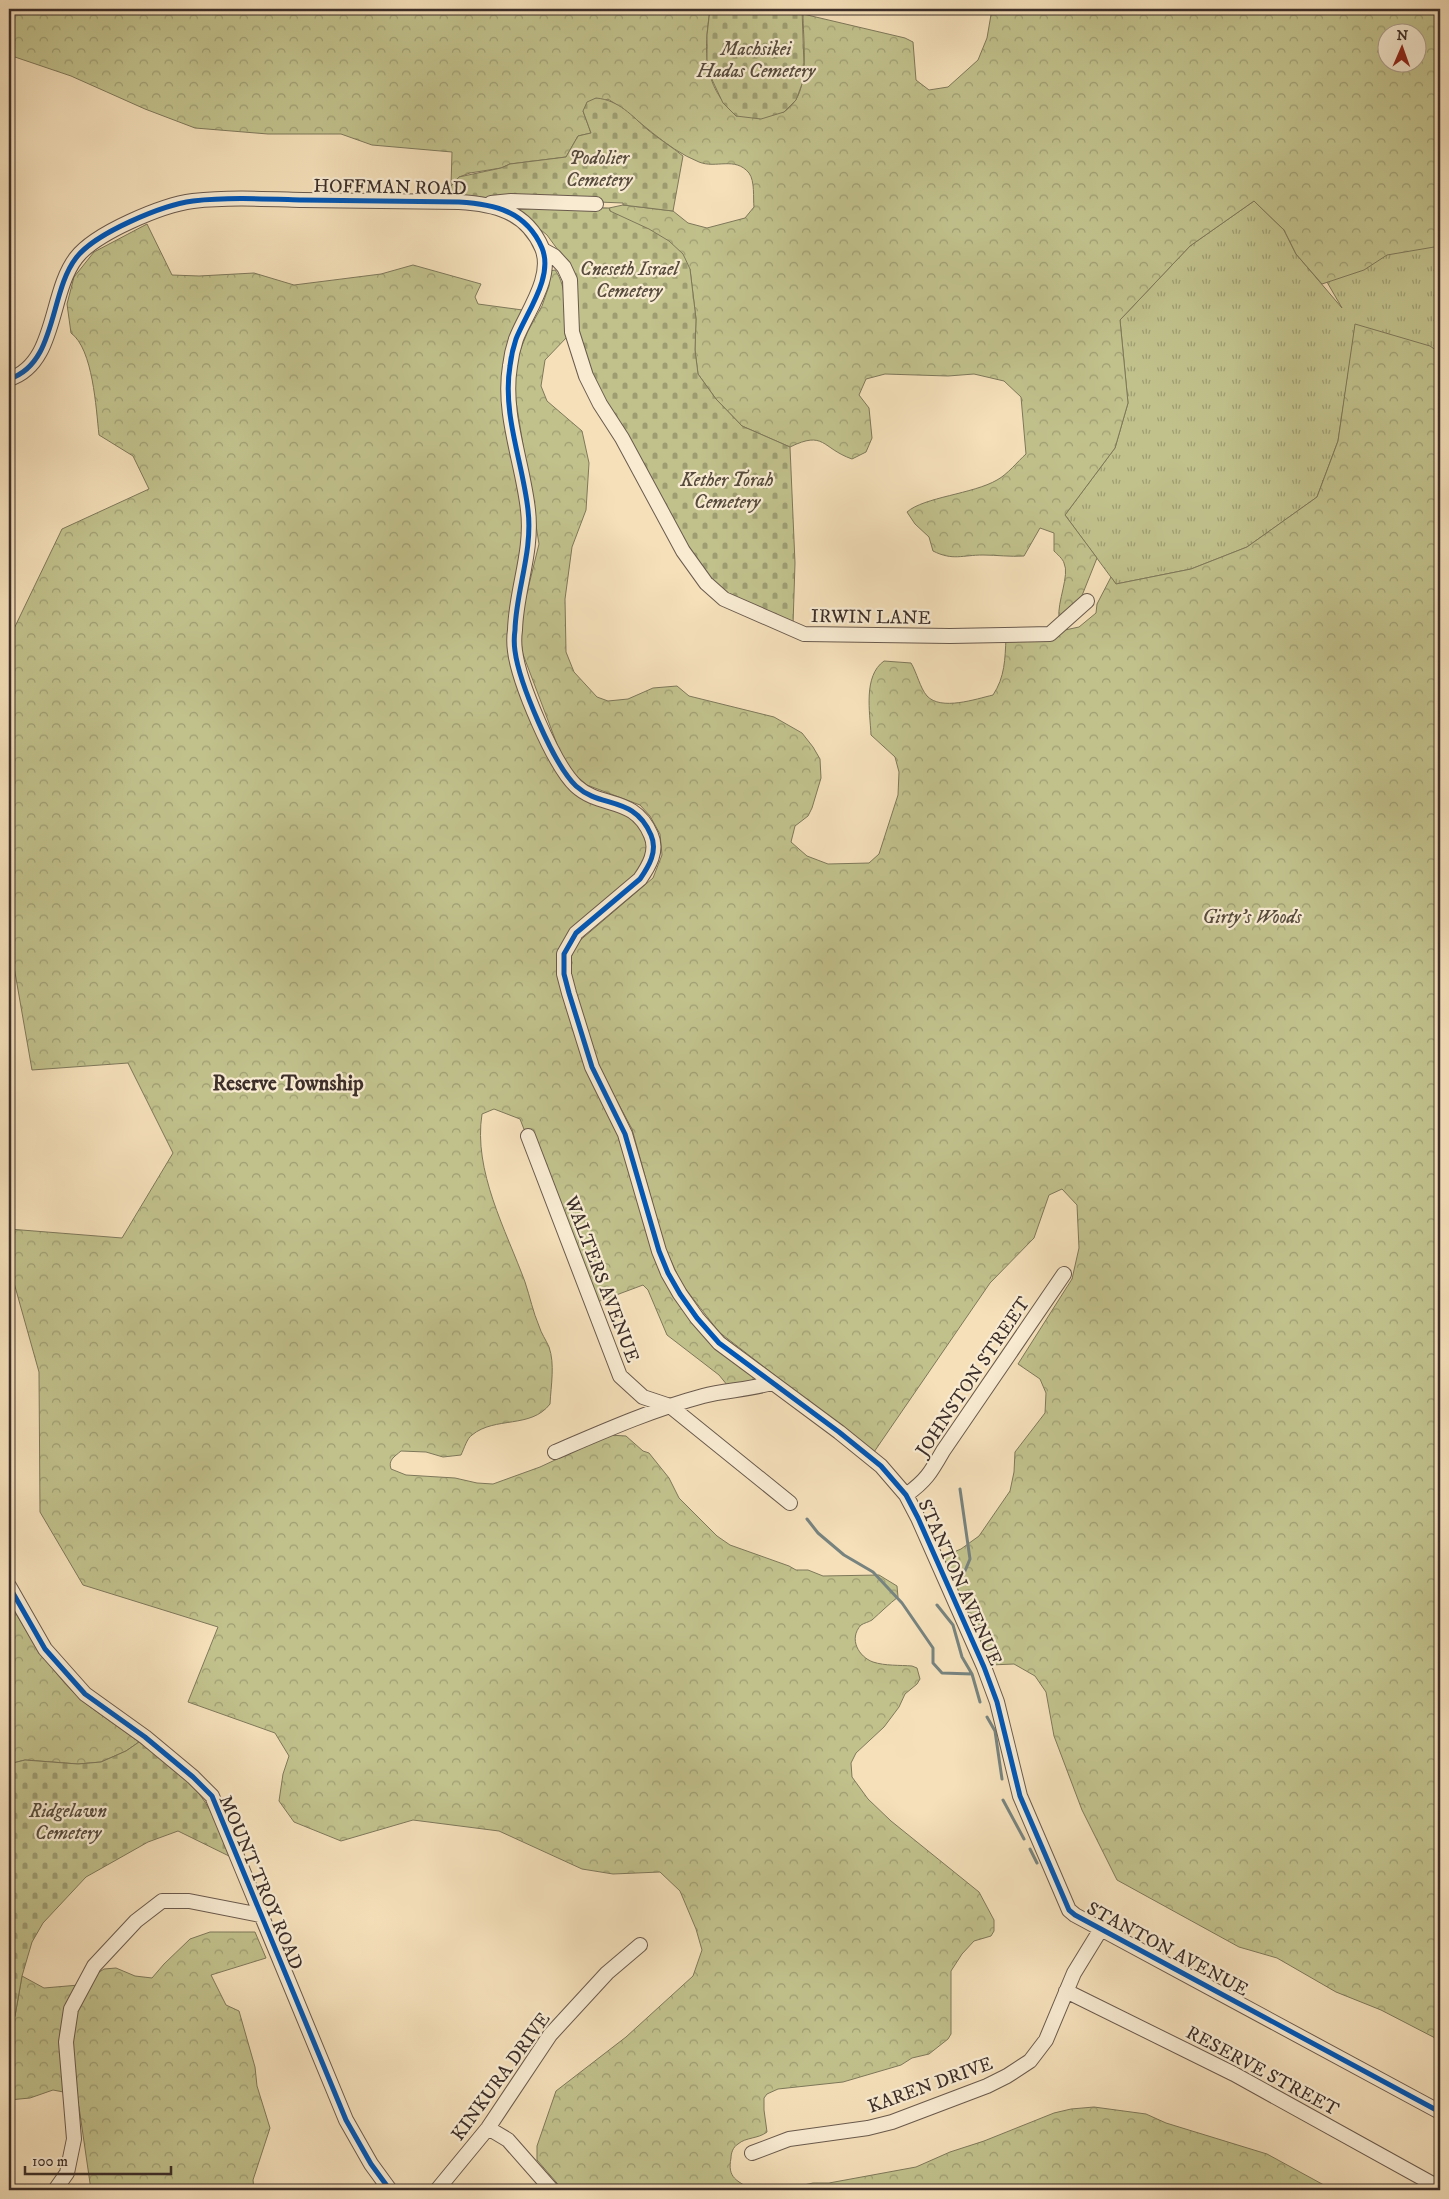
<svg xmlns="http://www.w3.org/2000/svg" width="1449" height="2199" viewBox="0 0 1449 2199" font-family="'IM FELL DW Pica',serif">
  <defs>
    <pattern id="grass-tufts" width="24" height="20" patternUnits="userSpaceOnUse" patternTransform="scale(1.25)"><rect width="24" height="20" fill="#c1c18c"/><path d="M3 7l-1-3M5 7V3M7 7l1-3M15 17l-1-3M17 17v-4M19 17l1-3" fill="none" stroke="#9e9d72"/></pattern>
    <pattern id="forest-crowns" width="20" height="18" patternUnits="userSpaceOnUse" patternTransform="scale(1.25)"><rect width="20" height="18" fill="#c1c18c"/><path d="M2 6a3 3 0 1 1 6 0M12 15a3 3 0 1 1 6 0" fill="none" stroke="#9e9d72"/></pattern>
    <pattern id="cemetery-stones" width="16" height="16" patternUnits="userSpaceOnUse" patternTransform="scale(1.25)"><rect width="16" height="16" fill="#c1c18c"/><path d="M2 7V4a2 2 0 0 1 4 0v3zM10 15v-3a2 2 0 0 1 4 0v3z" fill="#9e9d72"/></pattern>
  </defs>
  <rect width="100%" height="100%" fill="#f5e0ba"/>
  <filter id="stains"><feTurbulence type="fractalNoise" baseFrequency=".004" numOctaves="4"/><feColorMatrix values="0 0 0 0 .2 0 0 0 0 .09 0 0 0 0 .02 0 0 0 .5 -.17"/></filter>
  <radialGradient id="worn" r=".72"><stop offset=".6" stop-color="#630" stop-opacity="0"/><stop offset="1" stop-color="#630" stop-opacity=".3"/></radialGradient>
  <!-- grass -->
  <path fill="url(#grass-tufts)" stroke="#7e785a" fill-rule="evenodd" d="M 1440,9 L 1440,476 L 1355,329 L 1338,441 L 1317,497 L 1247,547 L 1191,569 L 1116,584 L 1065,515 L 1115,448 L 1128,403 L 1120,320 L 1190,246 L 1254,201 L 1284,230 L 1296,254 L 1342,308 L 1250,149 L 1073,148 ZM 1386,32 L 1416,32 L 1416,62 L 1386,62 Z"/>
  <!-- forest -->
  <path fill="url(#forest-crowns)" stroke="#7e785a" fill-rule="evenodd" d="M 9,9 L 710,9 C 704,52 702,84 736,116 L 784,112 C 788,109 792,105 795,101 C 809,81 803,38 803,14 L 905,38 L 913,42 L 916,80 L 929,90 L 948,87 L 978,60 L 987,38 L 992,9 L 1440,9 L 1440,246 L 1387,255 L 1364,270 L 1322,284 L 1296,254 L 1284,230 L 1254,201 L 1190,246 L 1120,320 L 1128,403 L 1115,448 L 1065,515 L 1097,558 L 1081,598 L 1059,618 C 1057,602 1070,575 1064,563 C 1063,559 1057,554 1054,551 L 1054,533 L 1040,528 L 1024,556 C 1010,557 997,555 983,555 C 962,555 953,561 933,551 L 929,537 L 915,524 L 907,512 C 924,497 973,494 997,480 C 1008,474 1017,462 1026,454 L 1021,397 L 1004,381 L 974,374 L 948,376 L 885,374 L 866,379 L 859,395 L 869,408 L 872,438 L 866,452 L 852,459 C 821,448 825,430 790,447 L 742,426 L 716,399 L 698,374 L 695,350 L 696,319 L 690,269 L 610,211 L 609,208 L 623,205 L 673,211 L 688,223 L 707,228 L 745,218 L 754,207 C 753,198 755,181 749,173 C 735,156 716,169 699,162 C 664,148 640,119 608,99 L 583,111 L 591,133 L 578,136 L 566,157 L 510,164 L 501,168 L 470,173 L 459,177 L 451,186 L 452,152 L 372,145 L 341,134 L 268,134 L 195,128 L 145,109 L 71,76 L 9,55 ZM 1386,32 L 1416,32 L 1416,62 L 1386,62 Z
    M 147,224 L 172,275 L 199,276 L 254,273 L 294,285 L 381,274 L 413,265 L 481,284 L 475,297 L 478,304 L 530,311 L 509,370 L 528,511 L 515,651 L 569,778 L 643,819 L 652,858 L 564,955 L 605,1091 L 659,1251 L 697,1318 L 771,1383 L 732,1391 L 719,1375 L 667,1335 L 648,1290 L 643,1285 L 592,1304 L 520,1119 L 494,1109 L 482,1114 C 473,1171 506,1230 525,1282 C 530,1297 533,1312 539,1326 C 541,1333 546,1340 549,1347 C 555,1364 551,1385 550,1404 C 531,1429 495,1416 472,1435 C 467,1438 464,1449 461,1455 L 443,1457 L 426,1452 L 401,1451 C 394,1457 388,1460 391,1469 L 406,1475 L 455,1478 L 477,1483 L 493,1484 L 540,1467 L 609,1435 L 626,1436 L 643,1451 L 649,1453 L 669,1478 L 679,1498 L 717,1536 L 730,1545 L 789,1566 L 796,1570 L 808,1570 L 823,1576 L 879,1575 L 897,1586 L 898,1597 C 889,1604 881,1612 872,1620 C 869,1622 864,1623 861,1625 C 848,1639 859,1657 873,1662 C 885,1666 900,1665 912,1666 L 917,1668 L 920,1679 L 917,1684 L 905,1694 L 899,1707 L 884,1727 L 856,1753 L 851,1763 L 852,1777 L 868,1799 L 891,1821 L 979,1892 L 994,1920 L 994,1931 L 991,1936 L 974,1941 L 962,1954 L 951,1971 L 951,2034 L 948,2039 L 929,2054 L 912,2058 L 901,2065 L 843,2082 L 778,2089 L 767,2094 L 764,2098 L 764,2110 L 767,2132 C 758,2139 746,2137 738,2144 C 733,2147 731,2153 731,2158 C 727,2178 737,2181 753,2190 L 563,2190 L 537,2160 L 537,2146 L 556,2091 L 626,2037 L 693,1976 L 702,1950 L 696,1929 L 680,1891 L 660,1872 L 613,1874 L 582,1869 L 499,1831 L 413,1820 L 341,1841 L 294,1822 L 279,1801 L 283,1774 L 289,1756 L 275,1733 L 188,1702 L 218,1627 L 83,1585 L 40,1512 L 39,1372 L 9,1265 L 9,1229 L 122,1238 L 173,1153 L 128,1063 L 32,1070 L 9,938 L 9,639 L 62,529 L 149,489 L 133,456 L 99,435 C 96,408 93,349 71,333 L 67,304 L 74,277 L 94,252 Z
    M 555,270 C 568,287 565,317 567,337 L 545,360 L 541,386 L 547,401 L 582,431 L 589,463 L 586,510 L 572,547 L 565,599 L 566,652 L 574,672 L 597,697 L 608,701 L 628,699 L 653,688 L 677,686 L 689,696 L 774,717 L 802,733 L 813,747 L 820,759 L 821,778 L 812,808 L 808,816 L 795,826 L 791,842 L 807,856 L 828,864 L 869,863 L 879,854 L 898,795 L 899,772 L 895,757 L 871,735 C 870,712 863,676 884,661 L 911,663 C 917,673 920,688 927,696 C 941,711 976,699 993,695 C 1005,677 1005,659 1006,638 L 1053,637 L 1065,630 L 1079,627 L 1096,613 L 1097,604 L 1111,577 L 1116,584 L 1191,569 L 1247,547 L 1317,497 L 1338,441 L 1355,324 L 1430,346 L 1440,353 L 1439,2040 L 1381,2010 L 1336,1992 L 1277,1958 L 1239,1947 L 1117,1880 L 1082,1810 L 1054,1736 L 1046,1692 L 1035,1676 L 1014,1664 L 990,1665 L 942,1557 L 961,1549 L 979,1536 L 1010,1491 L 1014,1472 L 1015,1452 L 1045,1413 L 1046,1393 L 1040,1379 L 1018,1364 L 1072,1279 L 1079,1248 L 1077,1205 L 1062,1189 L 1049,1195 L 1034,1238 L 990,1283 L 874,1452 L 719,1332 L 681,1283 L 664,1245 L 632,1129 L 596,1062 L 571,975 L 571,957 L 577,943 L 653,878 L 662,855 L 660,834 L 650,816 L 640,805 L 587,785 L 573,773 L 563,760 L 521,649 L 522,613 L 539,544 L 514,389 L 517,358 L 528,331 L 542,306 L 549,286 L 550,271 Z
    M 9,1602 C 28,1634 48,1667 74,1693 C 93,1711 118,1726 139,1742 L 126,1751 L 101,1762 L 78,1764 L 25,1760 L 9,1764 Z
    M 210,1932 L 255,1932 L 266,1958 L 211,1975 L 226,2005 L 239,2011 L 255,2067 L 257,2086 L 270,2128 L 253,2180 L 254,2190 L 91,2190 L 79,2107 L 74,2094 L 53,2090 L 30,2098 L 9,2100 L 9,2027 L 15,2016 L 22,1976 L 44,1988 L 79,1985 L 104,1969 L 116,1968 L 135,1976 L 152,1978 L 164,1964 L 190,1939 Z
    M 1094,2107 L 1146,2114 L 1166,2123 L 1267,2154 L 1333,2190 L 781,2190 L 813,2183 L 829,2183 L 916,2167 L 950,2152 L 984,2141 L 1054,2113 L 1071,2109 Z"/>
  <!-- cemetery -->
  <path fill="url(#cemetery-stones)" stroke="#7e785a" d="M 710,9 L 802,9 L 804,66 L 802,84 L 796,100 L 784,112 L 761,119 L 736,116 L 723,103 L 707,69 L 707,35 Z
    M 596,98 C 619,100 632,116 648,130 C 659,139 672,147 683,156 L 673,211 L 623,205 L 623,203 L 451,196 L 451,186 L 459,177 L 501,168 L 510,164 L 566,157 L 578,136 L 591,133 L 583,111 L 587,102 Z
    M 511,205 L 609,208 L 610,211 L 649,229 L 669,241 L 683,254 L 690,269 L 696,319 L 695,350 L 698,374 L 716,399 L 742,426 L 790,447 L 795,563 L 793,625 L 728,594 L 709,577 L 690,553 L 611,413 L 583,356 L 576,333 L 569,265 L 547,235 Z
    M 139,1742 C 162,1760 189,1777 205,1802 C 216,1819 224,1838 231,1857 L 178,1831 L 148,1842 L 86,1877 L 43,1923 L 32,1942 L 22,1976 L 15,2016 L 9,2027 L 9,1764 L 25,1760 L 78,1764 L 101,1762 L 126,1751 Z"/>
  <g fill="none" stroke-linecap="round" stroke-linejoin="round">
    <!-- stream -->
    <path stroke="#77837f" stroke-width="3" d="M 960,1489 L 970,1559 L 962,1578
      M 807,1519 L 818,1533 L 844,1555 L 873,1572 L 902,1603 L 933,1648 L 933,1663 L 942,1673 L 972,1674
      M 937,1605 L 953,1625 L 962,1657 L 972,1674 L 980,1702
      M 987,1717 L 995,1731 L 1002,1779
      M 1003,1800 L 1024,1839
      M 1030,1849 L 1037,1863"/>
    <defs>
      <path id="minor" d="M 491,203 L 511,201 L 596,204
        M 543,250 L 554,256 L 564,267 L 570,280 L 572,332 L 586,376 L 600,404 L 622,438 L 683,551 L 706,583 L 724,599 L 804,634 L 950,636 L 1050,634 L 1087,601
        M 9,379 C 57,364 49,293 76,258 C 95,233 162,205 193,201 C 230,197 267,199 303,200 C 355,201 407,201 459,202 C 494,204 526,211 542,248 C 554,277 526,313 516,339 C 513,348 511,357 510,366 C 502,414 523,463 528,510 C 533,552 516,590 515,630 C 514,637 514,644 515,651 C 519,682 553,764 576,786 C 601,809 634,795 651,835 C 658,851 649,866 640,879 L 576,933 L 564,954 L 564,974 L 569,993 L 592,1067 L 625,1134 L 659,1251 L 668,1273 L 680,1294 L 697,1318 L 719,1343 L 839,1432 L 881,1466 L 906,1495 L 918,1518 L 984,1667 L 997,1702 L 1020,1796 L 1069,1910 L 1075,1915 L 1440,2112
        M 528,1136 L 620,1376 L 643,1397 L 670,1406 L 790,1503
        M 555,1452 C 604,1431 651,1410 703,1396 C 725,1390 749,1390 771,1383
        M 906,1495 C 926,1481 931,1472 943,1451 L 1064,1274
        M 9,1586 L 45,1649 L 85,1694 L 145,1737 L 193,1777 L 212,1796 L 346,2120 L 371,2164 L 390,2190
        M 1066,1991 L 1234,2074 L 1440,2188
        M 488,2128 L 508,2140 L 552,2190
        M 752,2153 L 789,2139 L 868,2128 L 892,2122 L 987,2086 L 1007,2076 L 1030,2061 L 1046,2040 L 1074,1973 L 1101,1929
        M 55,2190 L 67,2173 L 74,2139 L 66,2042 L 71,2009 L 94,1966 L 136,1921 L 162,1901 L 189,1901 L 260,1915
        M 437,2190 L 488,2128 L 550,2035 L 607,1973 L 640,1945"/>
    </defs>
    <!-- minor casing -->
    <use href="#minor" stroke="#6a5a4d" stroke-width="16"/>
    <!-- minor -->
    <use href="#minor" stroke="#f8ebd2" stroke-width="14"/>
    <defs>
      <path id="cycleway" d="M 9,379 C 57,364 49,293 76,258 C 95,233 162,205 193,201 C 230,197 267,199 303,200 C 355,201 407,201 459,202 C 494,204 526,211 542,248 C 554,277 526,313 516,339 C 513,348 511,357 510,366 C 502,414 523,463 528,510 C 533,552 516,590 515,630 C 514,637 514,644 515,651 C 519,682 553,764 576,786 C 601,809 634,795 651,835 C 658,851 649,866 640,879 L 576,933 L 564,954 L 564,974 L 569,993 L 592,1067 L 625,1134 L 659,1251 L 668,1273 L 680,1294 L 697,1318 L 719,1343 L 839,1432 L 881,1466 L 906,1495 L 918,1518 L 984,1667 L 997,1702 L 1020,1796 L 1069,1910 L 1075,1915 L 1440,2112
        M 9,1586 L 45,1649 L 85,1694 L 145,1737 L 193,1777 L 212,1796 L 346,2120 L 371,2164 L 390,2190"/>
    </defs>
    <!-- cycleway casing -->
    <use href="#cycleway" stroke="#f8ebd2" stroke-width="8"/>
    <!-- cycleway -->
    <use href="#cycleway" stroke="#0057b8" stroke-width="5"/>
  </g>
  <g text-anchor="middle" stroke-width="4.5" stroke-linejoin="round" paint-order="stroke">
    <!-- park labels -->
    <g font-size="19" font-style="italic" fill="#574b3d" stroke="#f8ebd2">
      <text x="756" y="55">Machsikei<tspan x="756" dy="22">Hadas Cemetery</tspan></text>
      <text x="599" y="164">Podolier<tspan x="599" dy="22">Cemetery</tspan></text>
      <text x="629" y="275">Cneseth Israel<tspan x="629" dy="22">Cemetery</tspan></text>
      <text x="727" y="486">Kether Torah<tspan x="727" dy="22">Cemetery</tspan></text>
      <text x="1252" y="923">Girty's Woods</text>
      <text x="68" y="1817">Ridgelawn<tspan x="68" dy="22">Cemetery</tspan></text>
    </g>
    <!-- street labels -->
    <g font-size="19" fill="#3c2e29" stroke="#f8ebd2">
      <text transform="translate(390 186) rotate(1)" y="7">HOFFMAN ROAD</text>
      <text transform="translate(871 616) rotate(1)" y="7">IRWIN LANE</text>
      <text transform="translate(603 1279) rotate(69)" y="7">WALTERS AVENUE</text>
      <text transform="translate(972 1376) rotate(-56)" y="7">JOHNSTON STREET</text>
      <text transform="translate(961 1582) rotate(66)" y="7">STANTON AVENUE</text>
      <text transform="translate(262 1882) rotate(67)" y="7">MOUNT TROY ROAD</text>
      <text transform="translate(1168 1948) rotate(28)" y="7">STANTON AVENUE</text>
      <text transform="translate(1263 2070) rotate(28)" y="7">RESERVE STREET</text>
      <text transform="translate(500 2076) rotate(-54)" y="7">KINKURA DRIVE</text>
      <text transform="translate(930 2084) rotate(-20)" y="7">KAREN DRIVE</text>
    </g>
    <!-- quarter labels -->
    <g font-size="21" font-weight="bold" fill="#3c2e29" stroke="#f8ebd2">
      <text x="288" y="1090">Reserve Township</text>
    </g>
  </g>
  <!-- margin -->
  <rect width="1449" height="2199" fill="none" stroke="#f5e0ba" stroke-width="30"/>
  <rect x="10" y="10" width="1429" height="2179" fill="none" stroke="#3c2e29" stroke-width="2.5"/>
  <rect x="15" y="15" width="1419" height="2169" fill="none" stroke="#3c2e29"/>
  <!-- north arrow -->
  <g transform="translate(1402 48) rotate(2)"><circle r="24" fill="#f8ebd2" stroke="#ad9f8e"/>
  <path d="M0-4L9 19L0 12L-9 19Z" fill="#8f2418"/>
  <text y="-8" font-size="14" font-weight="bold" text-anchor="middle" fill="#3c2e29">N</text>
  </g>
  <!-- scale -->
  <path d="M25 2166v8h146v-8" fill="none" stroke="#3c2e29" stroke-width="2.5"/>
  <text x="32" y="2166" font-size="15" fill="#3c2e29" stroke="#f8ebd2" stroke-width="4" paint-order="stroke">100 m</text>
  <rect width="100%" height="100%" filter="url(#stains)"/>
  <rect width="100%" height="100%" fill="url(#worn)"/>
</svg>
